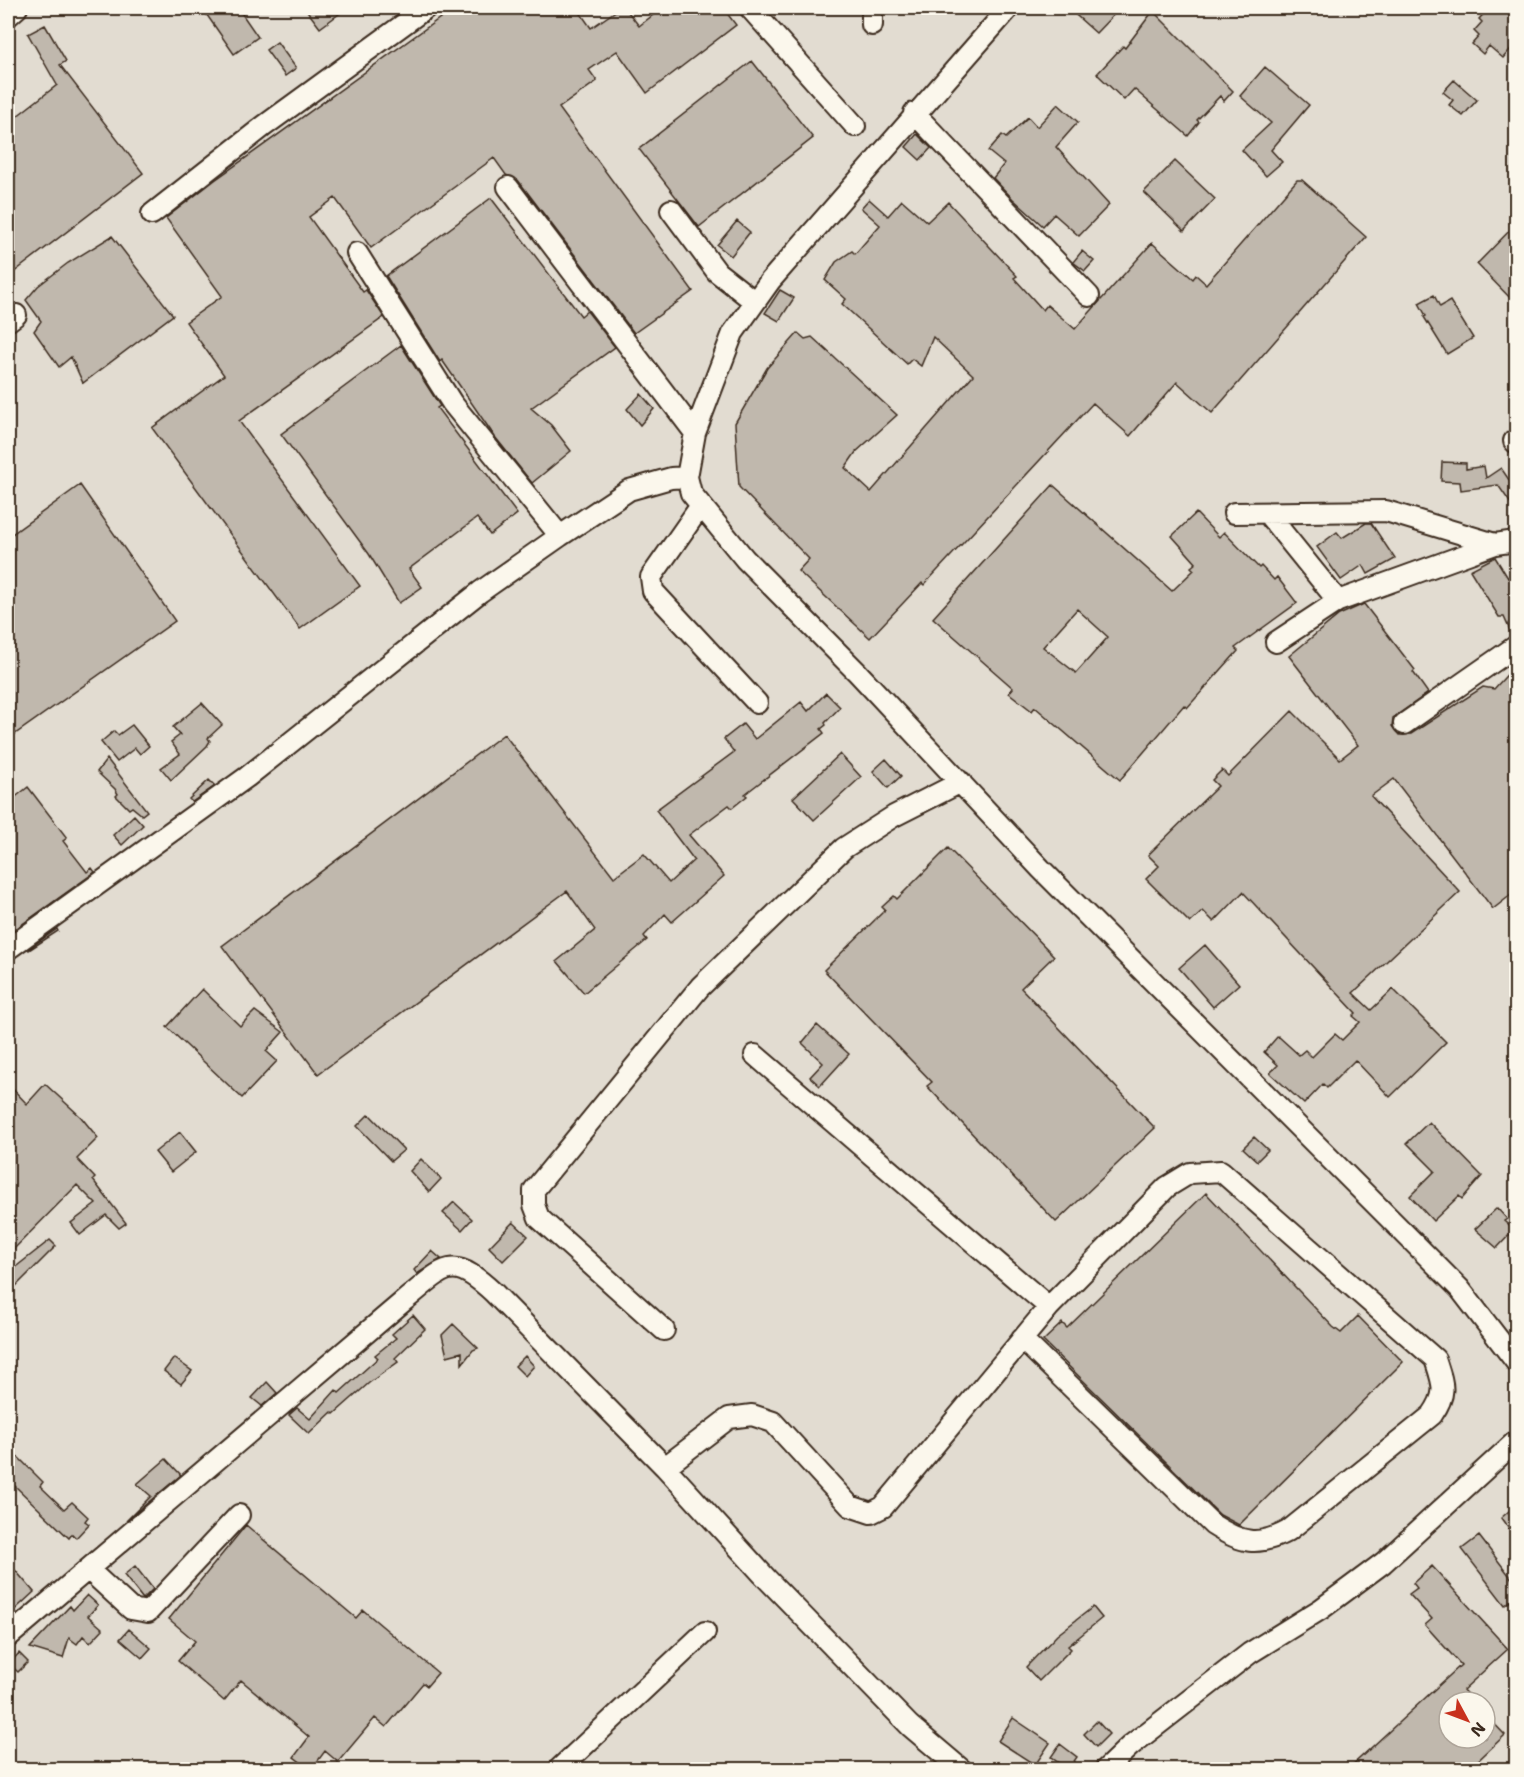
<svg xmlns="http://www.w3.org/2000/svg" width="1524" height="1777" viewBox="0 0 1524 1777" font-family="'Shantell Sans',sans-serif">
  <rect width="100%" height="100%" fill="#f0ebe0"/>
  <filter id="ink" filterUnits="userSpaceOnUse"><feTurbulence type="fractalNoise" baseFrequency=".0167" numOctaves="2"/><feDisplacementMap in="SourceGraphic" scale="12" xChannelSelector="R" yChannelSelector="G"/><feConvolveMatrix kernelMatrix="1 2 1 2 8 2 1 2 1" color-interpolation-filters="sRGB"/></filter>
  <g filter="url(#ink)">
    <!-- built -->
    <path fill="#e2dcd1" fill-rule="evenodd" d="M 8,8 L 1516,8 L 1516,1769 L 8,1770 ZM 1449,1702 L 1485,1702 L 1485,1738 L 1449,1738 Z"/>
    <!-- building -->
    <path fill="#c0b8ad" stroke="#3b2a1e" stroke-width="1.5" fill-rule="evenodd" d="M 202,8 L 238,8 L 258,37 L 234,54 Z
      M 305,8 L 347,8 L 320,28 Z
      M 454,8 L 577,8 L 591,28 L 620,8 L 625,8 L 639,26 L 662,8 L 723,8 L 736,25 L 647,93 L 617,51 L 589,70 L 597,81 L 559,108 L 693,291 L 634,333 L 518,180 L 506,175 L 494,158 L 371,248 L 335,198 L 309,217 L 363,292 L 366,290 L 384,317 L 239,421 L 360,586 L 300,629 L 152,428 L 224,375 L 186,322 L 222,296 L 166,218 L 215,180 Z
      M 1068,8 L 1120,8 L 1096,33 Z
      M 1489,8 L 1516,8 L 1516,43 L 1503,58 L 1489,46 L 1483,54 L 1472,44 L 1479,36 L 1474,31 L 1482,22 L 1479,19 Z
      M 1153,11 L 1233,91 L 1224,101 L 1220,96 L 1197,120 L 1199,122 L 1188,136 L 1134,89 L 1124,100 L 1097,74 L 1123,46 L 1125,48 Z
      M 45,25 L 66,61 L 60,65 L 143,173 L 13,273 L 8,266 L 8,123 L 57,85 L 28,34 Z
      M 277,42 L 296,68 L 285,76 L 266,50 Z
      M 752,61 L 813,138 L 699,227 L 639,149 Z
      M 1265,67 L 1309,105 L 1271,150 L 1282,162 L 1266,176 L 1242,150 L 1271,123 L 1240,96 Z
      M 1454,80 L 1477,100 L 1463,116 L 1449,105 L 1453,100 L 1443,92 Z
      M 1058,104 L 1078,122 L 1056,147 L 1109,205 L 1079,236 L 1054,214 L 1043,226 L 1013,199 L 993,178 L 1004,164 L 988,151 L 1002,135 L 1006,138 L 1028,117 L 1037,127 Z
      M 917,134 L 931,148 L 920,160 L 906,147 Z
      M 1175,161 L 1215,199 L 1184,231 L 1144,192 Z
      M 1297,180 L 1302,180 L 1366,237 L 1212,413 L 1177,382 L 1130,436 L 1093,403 L 924,585 L 922,583 L 870,638 L 798,571 L 809,559 L 739,487 L 735,423 L 767,368 L 798,333 L 805,339 L 812,337 L 897,415 L 856,452 L 845,468 L 871,492 L 973,375 L 933,337 L 921,366 L 912,359 L 907,364 L 842,304 L 846,299 L 825,280 L 836,262 L 852,251 L 855,254 L 880,225 L 861,208 L 869,199 L 888,216 L 902,200 L 927,222 L 948,202 L 1017,276 L 1014,278 L 1043,310 L 1047,305 L 1075,329 L 1152,243 L 1193,279 L 1196,275 L 1206,284 Z
      M 491,198 L 581,316 L 587,311 L 615,347 L 531,408 L 551,425 L 571,451 L 532,483 L 495,437 L 442,360 L 440,362 L 386,276 Z
      M 737,221 L 750,232 L 731,256 L 717,245 Z
      M 1516,224 L 1516,304 L 1477,264 Z
      M 112,236 L 173,315 L 83,383 L 71,357 L 59,367 L 34,331 L 41,321 L 26,300 L 38,286 L 68,263 Z
      M 1082,251 L 1094,261 L 1085,271 L 1073,262 Z
      M 780,290 L 794,298 L 779,321 L 765,313 Z
      M 1434,295 L 1440,307 L 1450,301 L 1473,338 L 1447,354 L 1424,317 L 1426,316 L 1419,303 Z
      M 401,345 L 440,406 L 437,408 L 517,514 L 490,535 L 477,518 L 409,569 L 422,587 L 399,603 L 369,554 L 281,434 Z
      M 641,394 L 654,409 L 640,425 L 627,409 Z
      M 1442,462 L 1466,463 L 1466,469 L 1484,466 L 1486,478 L 1501,468 L 1516,490 L 1516,511 L 1498,485 L 1461,490 L 1460,482 L 1441,481 Z
      M 80,485 L 175,621 L 8,739 L 8,537 Z
      M 1053,485 L 1172,591 L 1194,570 L 1191,567 L 1196,563 L 1172,536 L 1196,513 L 1219,537 L 1224,532 L 1259,568 L 1261,566 L 1274,580 L 1277,577 L 1297,603 L 1235,648 L 1238,651 L 1187,708 L 1184,705 L 1120,780 L 1035,707 L 1032,711 L 1009,693 L 1013,688 L 933,618 ZM 1077,609 L 1108,637 L 1076,673 L 1043,647 Z
      M 1366,523 L 1371,523 L 1395,559 L 1368,574 L 1363,565 L 1341,580 L 1317,547 L 1337,532 L 1342,538 Z
      M 1495,557 L 1508,578 L 1516,571 L 1516,634 L 1512,635 L 1504,617 L 1499,617 L 1470,570 Z
      M 1364,604 L 1415,670 L 1413,672 L 1428,693 L 1393,718 L 1392,726 L 1399,735 L 1411,734 L 1483,687 L 1494,689 L 1516,665 L 1516,891 L 1493,909 L 1394,779 L 1371,796 L 1460,892 L 1353,993 L 1371,1010 L 1393,989 L 1446,1042 L 1390,1097 L 1355,1060 L 1327,1088 L 1323,1084 L 1304,1104 L 1270,1073 L 1278,1065 L 1264,1052 L 1278,1036 L 1299,1055 L 1305,1050 L 1312,1057 L 1335,1034 L 1342,1040 L 1360,1022 L 1353,1016 L 1356,1013 L 1243,892 L 1214,922 L 1203,911 L 1190,923 L 1146,879 L 1159,866 L 1148,855 L 1218,786 L 1212,780 L 1222,770 L 1228,776 L 1292,711 L 1340,759 L 1358,745 L 1289,656 L 1339,615 Z
      M 826,693 L 840,707 L 825,723 L 826,725 L 821,729 L 824,733 L 745,794 L 747,796 L 732,808 L 729,805 L 689,835 L 724,876 L 672,922 L 665,914 L 644,936 L 647,940 L 584,993 L 557,961 L 595,930 L 567,891 L 318,1074 L 222,946 L 504,734 L 614,877 L 644,854 L 669,883 L 694,860 L 656,810 L 734,752 L 724,739 L 743,724 L 755,739 L 801,702 L 808,711 Z
      M 202,703 L 222,725 L 208,738 L 210,741 L 207,746 L 171,780 L 161,768 L 180,754 L 171,742 L 180,735 L 173,727 Z
      M 132,725 L 149,746 L 140,754 L 135,748 L 117,762 L 101,742 L 114,731 L 118,735 Z
      M 840,754 L 861,777 L 814,820 L 793,798 Z
      M 107,759 L 147,811 L 142,815 L 132,807 L 129,809 L 116,796 L 118,794 L 115,789 L 97,772 Z
      M 886,759 L 901,776 L 888,788 L 873,771 Z
      M 209,780 L 215,786 L 192,802 L 189,799 Z
      M 28,787 L 67,838 L 63,841 L 87,872 L 92,868 L 95,872 L 14,930 L 8,920 L 8,803 Z
      M 134,815 L 143,825 L 122,845 L 113,835 Z
      M 948,848 L 1054,956 L 1021,988 L 1155,1128 L 1056,1222 L 927,1086 L 932,1082 L 824,970 L 885,910 L 882,907 L 894,896 L 897,899 Z
      M 57,929 L 58,931 L 29,950 L 28,949 Z
      M 1205,945 L 1239,984 L 1213,1007 L 1179,968 Z
      M 202,989 L 240,1026 L 255,1011 L 283,1032 L 266,1051 L 277,1061 L 242,1098 L 167,1027 Z
      M 817,1025 L 849,1054 L 820,1086 L 810,1077 L 823,1063 L 802,1043 Z
      M 8,1084 L 27,1104 L 45,1084 L 81,1117 L 98,1138 L 77,1159 L 95,1178 L 93,1180 L 126,1223 L 119,1228 L 106,1215 L 80,1235 L 71,1223 L 96,1204 L 77,1185 L 8,1255 Z
      M 369,1114 L 404,1150 L 391,1161 L 357,1126 Z
      M 1429,1122 L 1482,1176 L 1462,1199 L 1459,1196 L 1433,1221 L 1410,1196 L 1435,1171 L 1407,1143 Z
      M 180,1132 L 196,1152 L 171,1172 L 155,1152 Z
      M 1254,1137 L 1268,1150 L 1257,1161 L 1243,1148 Z
      M 421,1159 L 441,1179 L 429,1192 L 410,1171 Z
      M 1206,1193 L 1333,1327 L 1341,1333 L 1358,1316 L 1403,1362 L 1239,1525 L 1220,1515 L 1043,1341 L 1062,1323 L 1067,1328 Z
      M 454,1202 L 472,1219 L 462,1230 L 443,1213 Z
      M 1497,1208 L 1507,1219 L 1504,1221 L 1514,1230 L 1497,1248 L 1475,1229 Z
      M 513,1222 L 528,1236 L 503,1261 L 489,1247 Z
      M 50,1240 L 56,1246 L 8,1294 L 8,1273 Z
      M 432,1251 L 441,1259 L 417,1274 L 414,1270 Z
      M 413,1315 L 425,1329 L 395,1358 L 398,1362 L 369,1383 L 334,1414 L 332,1412 L 309,1434 L 289,1415 L 297,1408 L 310,1419 L 336,1390 L 339,1393 L 378,1358 L 375,1355 L 396,1338 L 392,1334 Z
      M 453,1324 L 478,1348 L 473,1350 L 462,1364 L 462,1352 L 447,1356 L 442,1335 Z
      M 525,1356 L 534,1366 L 525,1376 L 515,1366 Z
      M 174,1358 L 192,1371 L 181,1384 L 164,1371 Z
      M 267,1382 L 277,1393 L 262,1406 L 252,1398 Z
      M 8,1447 L 43,1482 L 40,1486 L 64,1509 L 72,1502 L 88,1517 L 85,1521 L 89,1524 L 76,1538 L 72,1534 L 69,1538 L 15,1486 L 8,1493 Z
      M 166,1459 L 181,1475 L 126,1521 L 151,1496 L 137,1484 Z
      M 1516,1505 L 1516,1539 L 1501,1518 Z
      M 246,1525 L 356,1618 L 363,1610 L 438,1673 L 427,1686 L 423,1683 L 386,1727 L 375,1718 L 338,1762 L 325,1751 L 311,1770 L 294,1757 L 309,1737 L 241,1680 L 224,1701 L 178,1661 L 195,1641 L 169,1619 Z
      M 1479,1536 L 1516,1584 L 1516,1597 L 1505,1605 L 1462,1549 Z
      M 135,1566 L 153,1589 L 143,1599 L 124,1575 Z
      M 1432,1566 L 1508,1649 L 1463,1690 L 1474,1702 L 1449,1702 L 1449,1738 L 1485,1738 L 1485,1714 L 1505,1735 L 1468,1770 L 1347,1770 L 1461,1665 L 1425,1625 L 1432,1619 L 1409,1594 L 1417,1588 L 1413,1583 Z
      M 15,1570 L 34,1592 L 8,1616 L 8,1579 Z
      M 87,1595 L 98,1605 L 88,1616 L 103,1629 L 90,1643 L 83,1636 L 77,1644 L 69,1638 L 63,1658 L 30,1648 L 70,1606 L 73,1610 Z
      M 1093,1607 L 1102,1618 L 1068,1646 L 1071,1649 L 1039,1681 L 1026,1667 L 1057,1635 Z
      M 129,1629 L 151,1648 L 142,1658 L 120,1639 Z
      M 19,1653 L 28,1662 L 18,1672 L 9,1664 Z
      M 1013,1718 L 1050,1743 L 1035,1765 L 998,1741 Z
      M 1097,1721 L 1109,1734 L 1096,1747 L 1084,1734 Z
      M 1060,1744 L 1077,1757 L 1068,1770 L 1051,1757 Z"/>
    <g fill="none" stroke-linecap="round" stroke-linejoin="round">
      <defs>
        <path id="minor" d="M 750,8 L 855,126
          M 872,8 L 872,25
          M 1009,8 L 770,281 L 733,333 L 695,433 L 687,477 L 691,493 L 745,559 L 857,672 L 1041,869 L 1460,1289 L 1516,1362
          M 8,16 L 17,8
          M 914,113 L 1089,296
          M 508,187 L 695,433
          M 671,210 L 717,272 L 755,302
          M 152,214 L 264,126 L 426,8
          M 357,253 L 452,403 L 560,536
          M 8,321 L 16,315
          M 1514,441 L 1516,443
          M 700,507 L 651,577 L 653,591 L 757,703
          M 1234,513 L 1386,511 L 1495,544 L 1516,541
          M 1267,513 L 1338,601
          M 1276,642 L 1338,601 L 1495,544
          M 1404,724 L 1516,646
          M 8,949 L 247,777 L 480,592 L 560,536 L 629,490 L 671,478 L 687,477
          M 755,1055 L 1049,1307
          M 664,1330 L 539,1218 L 534,1205 L 534,1190 L 700,987 L 844,848 L 894,816 L 961,782
          M 665,1467 L 729,1418 L 752,1415 L 773,1422 L 850,1506 L 871,1513 L 883,1507 L 1049,1307 L 1167,1187 L 1190,1173 L 1221,1171 L 1435,1359 C 1443,1384 1448,1392 1432,1415 L 1288,1531 C 1258,1547 1241,1543 1213,1525 L 1022,1339
          M 89,1570 L 131,1609 L 148,1612 L 239,1515
          M 8,1637 L 405,1300 C 446,1267 451,1253 494,1293 L 665,1467 L 767,1579 L 910,1726 L 962,1770
          M 558,1770 L 705,1632
          M 1105,1770 L 1130,1746 L 1250,1653 L 1321,1609 L 1383,1563 L 1516,1441"/>
      </defs>
      <!-- minor casing -->
      <use href="#minor" stroke="#3b2a1e" stroke-width="24"/>
      <!-- minor -->
      <use href="#minor" stroke="#fbf7ec" stroke-width="20"/>
    </g>
  </g>
  <!-- margin -->
  <rect width="1524" height="1777" fill="none" stroke="#fbf7ec" stroke-width="30"/>
  <rect x="15" y="15" width="1494" height="1747" fill="none" stroke="#3b2a1e" stroke-width="2" filter="url(#ink)"/>
  <!-- north arrow -->
  <g transform="translate(1467 1720) rotate(131)"><circle r="28" fill="#fbf7ec" stroke="#aea59a" stroke-width="1.5"/>
  <path d="M0-4.5L10 22L0 15L-10 22Z" fill="#c8321e"/>
  <text y="-9" font-size="16" font-weight="bold" text-anchor="middle" fill="#3b2a1e">N</text>
  </g>
</svg>
